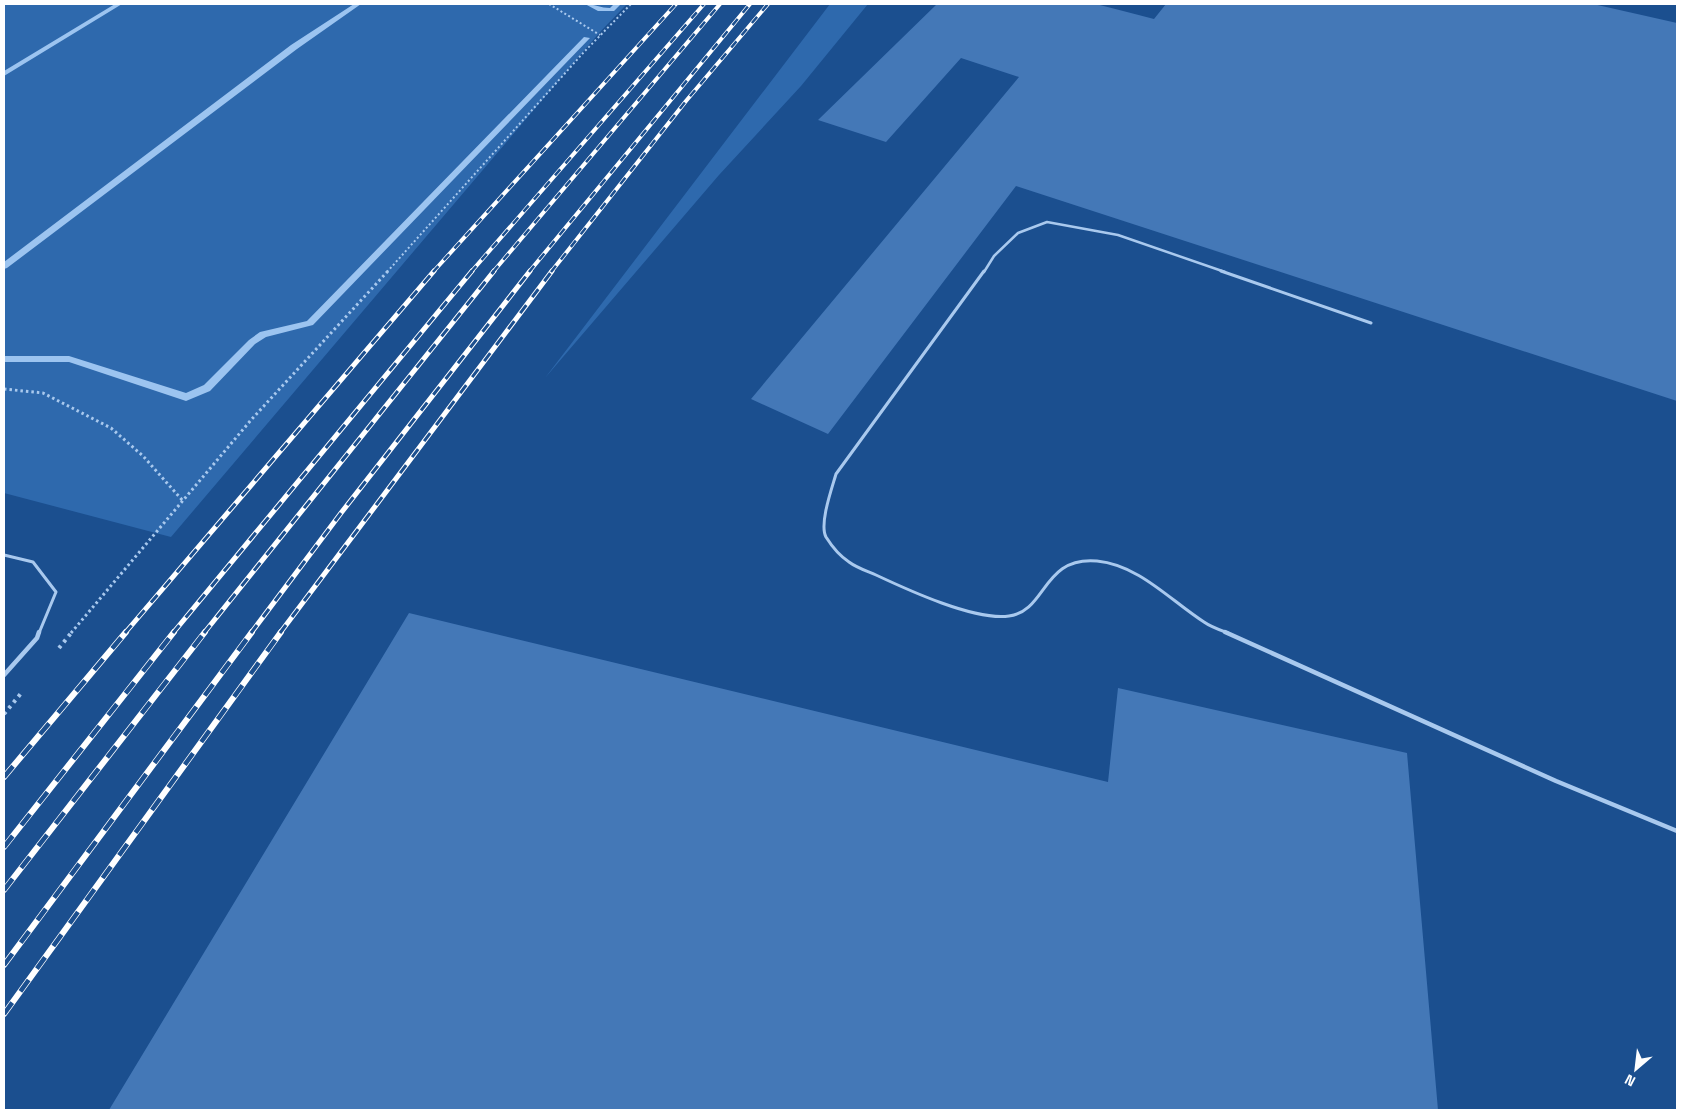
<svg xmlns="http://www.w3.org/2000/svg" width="1681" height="1114" viewBox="0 0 1681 1114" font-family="'Space Grotesk',sans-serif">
  <rect width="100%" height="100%" fill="#1b4f8f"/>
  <!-- green -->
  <path fill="#2e69ad" d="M 4,4 L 627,4 L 600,32 L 171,537 L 4,493 Z
    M 830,4 L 868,4 L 801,86 L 719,175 L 545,378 Z"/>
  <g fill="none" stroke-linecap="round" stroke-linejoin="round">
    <!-- stream -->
    <path fill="#9cc4f0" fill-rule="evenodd" d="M 115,4 L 122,4 L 4,76 L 4,71 Z
      M 354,4 L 361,4 L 297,49 L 7,268 L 4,269 L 4,262 L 291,45 Z
      M 585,4 C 594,4 601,8 610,8 L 614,4 L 621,4 L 614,11 L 598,11 Z
      M 584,37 L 590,38 L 313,325 L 266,337 L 255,344 L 210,391 L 186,401 L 69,362 L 4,362 L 4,356 L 69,356 L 186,393 L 204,385 L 249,340 L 260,332 L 307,321 Z"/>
  </g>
  <!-- building -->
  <path fill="#4478b7" d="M 937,4 L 1096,4 L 1154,19 L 1166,4 L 1593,4 L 1677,23 L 1677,401 L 1016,186 L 828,434 L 751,399 L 1019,77 L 961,58 L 886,142 L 818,120 Z
    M 409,613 L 1108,782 L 1118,688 L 1407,753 L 1438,1110 L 109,1110 Z"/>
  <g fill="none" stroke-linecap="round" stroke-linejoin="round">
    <!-- path-far2 -->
    <path stroke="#a9c9ee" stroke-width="2" stroke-dasharray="2 2.5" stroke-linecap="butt" d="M 549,4 L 600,35
      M 387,272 L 584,52 L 631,4"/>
    <!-- path-far1 -->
    <path stroke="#a9c9ee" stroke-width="3" stroke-dasharray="2.5 3" stroke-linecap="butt" d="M 4,389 L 43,393 L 111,428 L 143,456 L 183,501
      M 71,633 L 251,420 L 388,271"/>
    <!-- path -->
    <path stroke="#a9c9ee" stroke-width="4" stroke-dasharray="3 4.5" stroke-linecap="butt" d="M 59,648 L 72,632
      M 4,714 L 23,691"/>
    <!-- service-far2 -->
    <path stroke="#a9c9ee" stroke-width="2.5" d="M 984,272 L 994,256 L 1018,233 L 1047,222 L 1118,235 L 1225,272"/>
    <!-- service-far1 -->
    <path stroke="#a9c9ee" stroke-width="3" d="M 984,271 L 836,474 C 832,488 819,524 826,537 C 831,545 840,556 849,562 C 857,568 867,571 876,575 C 908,590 975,621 1009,616 C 1047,611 1042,556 1097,561 C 1139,565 1171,601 1204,622 C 1211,627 1220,630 1228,633
      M 1221,271 L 1371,323
      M 4,555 L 33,562 L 56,592 L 39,633"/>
    <!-- service -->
    <path stroke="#a9c9ee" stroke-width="4.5" d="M 1225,632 L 1556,781 L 1677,831
      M 4,675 L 37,638 L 39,632"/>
    <defs>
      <path id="rail-far2" d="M 433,272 L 676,4
        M 471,272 L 704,4
        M 493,272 L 720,4
        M 529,272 L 750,4
        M 551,272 L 686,101 L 768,4"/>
      <path id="rail-far1" d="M 125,633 L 434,271
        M 173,633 L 472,271
        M 204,633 L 494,271
        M 251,633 L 341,513 L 530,271
        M 280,633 L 552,271"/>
      <path id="rail" d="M 4,777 L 126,632
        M 4,847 L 174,632
        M 4,890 L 205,632
        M 4,965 L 252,632
        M 4,1014 L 281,632"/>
    </defs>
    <!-- rail-far2 casing -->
    <use href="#rail-far2" stroke="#fff" stroke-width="4"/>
    <!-- rail-far1 casing -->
    <use href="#rail-far1" stroke="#fff" stroke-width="5"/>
    <!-- rail casing -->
    <use href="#rail" stroke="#fff" stroke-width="6"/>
    <!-- rail-far2 -->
    <use href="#rail-far2" stroke="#1b4f8f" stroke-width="2.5" stroke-dasharray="8" stroke-linecap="butt"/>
    <!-- rail-far1 -->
    <use href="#rail-far1" stroke="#1b4f8f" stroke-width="3" stroke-dasharray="10" stroke-linecap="butt"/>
    <!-- rail -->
    <use href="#rail" stroke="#1b4f8f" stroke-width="4.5" stroke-dasharray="14" stroke-linecap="butt"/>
  </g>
  <!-- border -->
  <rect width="1681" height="1114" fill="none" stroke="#ffffff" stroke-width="10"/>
  <!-- north arrow -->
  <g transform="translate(1636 1069) rotate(208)" stroke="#1b4f8f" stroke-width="4" paint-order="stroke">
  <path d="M0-4L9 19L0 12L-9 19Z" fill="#ffffff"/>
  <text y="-8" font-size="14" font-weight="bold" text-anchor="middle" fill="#ffffff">N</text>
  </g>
</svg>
